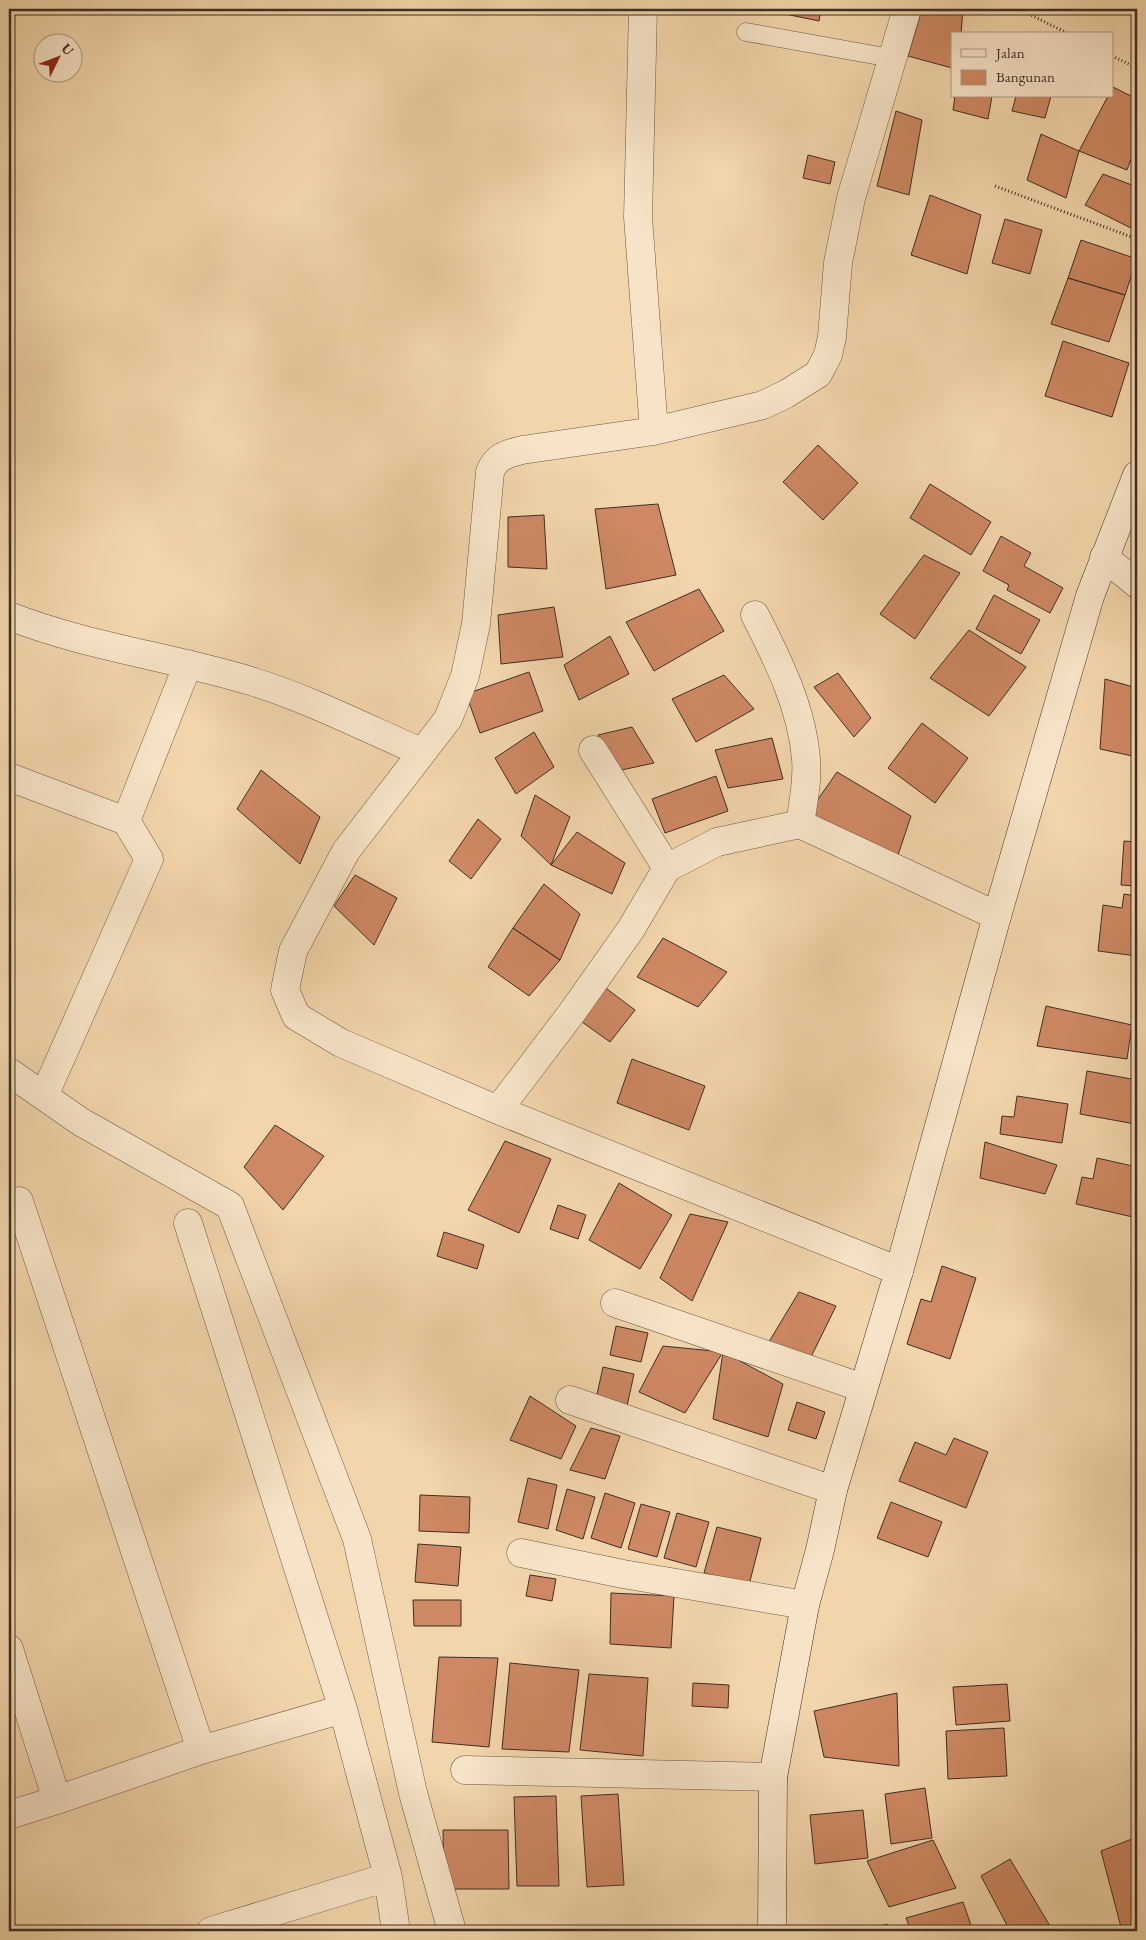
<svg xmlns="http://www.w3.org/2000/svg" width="1146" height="1940" viewBox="0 0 1146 1940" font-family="'EB Garamond',serif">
  <rect width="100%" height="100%" fill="#f3d5ab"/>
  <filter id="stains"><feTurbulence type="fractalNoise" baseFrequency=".004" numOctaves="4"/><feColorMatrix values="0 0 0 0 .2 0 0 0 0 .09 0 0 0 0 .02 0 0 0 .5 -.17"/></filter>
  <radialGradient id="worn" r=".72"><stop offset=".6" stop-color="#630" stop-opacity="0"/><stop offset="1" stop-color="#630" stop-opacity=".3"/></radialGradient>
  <!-- building -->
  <path fill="#ce8863" stroke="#3d2f27" d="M 761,9 L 821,9 L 819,21 Z
    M 922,9 L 963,9 L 961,34 L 952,34 L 952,68 L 908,56 Z
    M 1113,87 L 1137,99 L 1137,143 L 1127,170 L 1079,151 L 1108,96 L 1112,96 Z
    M 955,96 L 992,96 L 988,119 L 953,110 Z
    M 1016,96 L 1051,96 L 1045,118 L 1012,111 Z
    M 896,111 L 922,120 L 909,195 L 877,186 Z
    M 1041,134 L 1079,151 L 1066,198 L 1027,180 Z
    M 808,155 L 835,162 L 830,184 L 803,178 Z
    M 1103,174 L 1137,187 L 1137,231 L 1085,205 Z
    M 930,195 L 981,215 L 967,274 L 911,255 Z
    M 1005,219 L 1042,230 L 1030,274 L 992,263 Z
    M 1081,240 L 1137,259 L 1125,295 L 1068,278 Z
    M 1068,278 L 1125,295 L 1109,342 L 1051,324 Z
    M 1063,341 L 1129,363 L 1112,417 L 1045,396 Z
    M 818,445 L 858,483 L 823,520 L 783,482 Z
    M 930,484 L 991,522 L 971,555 L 910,518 Z
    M 658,504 L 676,575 L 606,589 L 595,509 Z
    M 544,515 L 547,569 L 508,567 L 508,517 Z
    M 1001,536 L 1031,553 L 1024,566 L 1063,588 L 1050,613 L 1007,590 L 1009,585 L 983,571 Z
    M 924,555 L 960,573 L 915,639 L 880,614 Z
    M 699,589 L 724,631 L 654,671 L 626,622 Z
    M 994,595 L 1040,620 L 1021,654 L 976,629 Z
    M 554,607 L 563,657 L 501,664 L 498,615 Z
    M 969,630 L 1026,667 L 989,716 L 930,678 Z
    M 610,636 L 629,674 L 579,700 L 564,665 Z
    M 529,672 L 543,711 L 480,733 L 466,694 Z
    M 838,673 L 871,718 L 854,737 L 814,687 Z
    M 724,675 L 754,709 L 696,742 L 672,699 Z
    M 1105,679 L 1137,688 L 1137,757 L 1100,749 Z
    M 922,723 L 968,758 L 935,803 L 888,768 Z
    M 632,727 L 654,763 L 617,771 L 598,735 Z
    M 534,732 L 554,767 L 516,794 L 495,758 Z
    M 772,738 L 783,779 L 728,788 L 715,750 Z
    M 261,770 L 320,817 L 300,864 L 237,809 Z
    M 837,772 L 911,816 L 896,861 L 807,815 Z
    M 716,776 L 728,811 L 665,833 L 652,799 Z
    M 535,795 L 570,817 L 551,865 L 521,836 Z
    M 478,819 L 501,839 L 471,879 L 449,861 Z
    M 577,832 L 625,863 L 612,894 L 551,865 Z
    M 1124,841 L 1137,842 L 1137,886 L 1121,885 Z
    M 355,875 L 397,898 L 374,945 L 334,906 Z
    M 544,884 L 580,914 L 560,960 L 513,928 Z
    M 1124,894 L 1137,896 L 1137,956 L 1098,951 L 1103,905 L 1122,908 Z
    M 513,928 L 560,960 L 529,996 L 488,967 Z
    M 663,938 L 727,972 L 698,1007 L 637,977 Z
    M 603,986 L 635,1010 L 610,1042 L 578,1019 Z
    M 1046,1006 L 1132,1025 L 1127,1059 L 1037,1046 Z
    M 632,1059 L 705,1086 L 689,1130 L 617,1103 Z
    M 1087,1071 L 1137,1080 L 1135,1124 L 1080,1114 Z
    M 1017,1096 L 1068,1104 L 1062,1143 L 1000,1134 L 1002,1116 L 1014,1117 Z
    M 275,1125 L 324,1156 L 283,1210 L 244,1167 Z
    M 505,1141 L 551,1159 L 519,1233 L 468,1210 Z
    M 985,1142 L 1057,1165 L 1045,1194 L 980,1178 Z
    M 1097,1158 L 1137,1167 L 1137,1218 L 1076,1204 L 1082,1177 L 1093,1179 Z
    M 619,1183 L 672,1215 L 640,1269 L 589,1240 Z
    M 558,1205 L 586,1215 L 578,1239 L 550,1229 Z
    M 690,1214 L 728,1222 L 692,1301 L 660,1278 Z
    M 444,1232 L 484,1245 L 477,1269 L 437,1256 Z
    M 942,1266 L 976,1278 L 950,1359 L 907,1344 L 921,1299 L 931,1302 Z
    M 799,1292 L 836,1306 L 810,1359 L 767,1345 Z
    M 616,1326 L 648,1333 L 641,1362 L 610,1355 Z
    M 663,1346 L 723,1352 L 685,1413 L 639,1392 Z
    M 723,1352 L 783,1384 L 768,1437 L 713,1419 Z
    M 603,1367 L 634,1374 L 627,1406 L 596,1399 Z
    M 530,1396 L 576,1426 L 561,1459 L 510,1440 Z
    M 797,1402 L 825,1412 L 816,1439 L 788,1430 Z
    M 591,1428 L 620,1436 L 605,1479 L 570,1470 Z
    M 954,1438 L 988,1452 L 966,1508 L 899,1481 L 915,1442 L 946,1455 Z
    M 528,1478 L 557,1485 L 548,1529 L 518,1522 Z
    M 567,1489 L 595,1497 L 583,1539 L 556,1530 Z
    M 605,1493 L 635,1503 L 621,1548 L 591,1538 Z
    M 420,1495 L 470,1497 L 469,1533 L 419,1531 Z
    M 891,1502 L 942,1522 L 928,1557 L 877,1538 Z
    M 641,1504 L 670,1512 L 657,1557 L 628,1549 Z
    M 677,1513 L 709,1522 L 696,1567 L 664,1558 Z
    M 717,1527 L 761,1538 L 749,1585 L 704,1573 Z
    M 418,1544 L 461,1547 L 458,1586 L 415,1582 Z
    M 530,1575 L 556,1579 L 552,1601 L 526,1596 Z
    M 611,1593 L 674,1596 L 671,1648 L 610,1644 Z
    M 413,1600 L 461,1600 L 461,1626 L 414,1626 Z
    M 439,1657 L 498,1658 L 489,1747 L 432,1742 Z
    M 510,1663 L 579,1670 L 569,1752 L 502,1749 Z
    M 589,1674 L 648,1678 L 643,1756 L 580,1750 Z
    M 693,1683 L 729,1685 L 728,1708 L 692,1706 Z
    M 1007,1684 L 1010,1721 L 956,1725 L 953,1687 Z
    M 897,1693 L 899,1766 L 824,1757 L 814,1711 Z
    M 1004,1728 L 1007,1776 L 948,1779 L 946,1731 Z
    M 925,1788 L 932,1838 L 891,1844 L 885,1794 Z
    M 618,1794 L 624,1885 L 587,1887 L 581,1796 Z
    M 556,1796 L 559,1886 L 517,1886 L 514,1797 Z
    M 863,1810 L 868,1858 L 815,1864 L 810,1815 Z
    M 443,1830 L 508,1830 L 509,1889 L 444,1889 Z
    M 1137,1837 L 1137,1931 L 1122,1931 L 1101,1851 Z
    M 933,1840 L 956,1888 L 889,1907 L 867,1861 Z
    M 1010,1859 L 1053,1931 L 1010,1931 L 981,1876 Z
    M 963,1902 L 973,1931 L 911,1931 L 906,1918 Z
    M 887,1924 L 890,1931 L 869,1931 Z"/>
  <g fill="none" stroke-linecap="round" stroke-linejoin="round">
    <defs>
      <path id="lane" d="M 746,32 L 891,58"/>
      <path id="street" d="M 643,9 L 638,217 L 654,431
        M 1104,557 L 1137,584
        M 755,615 C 778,660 802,708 806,759 C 808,781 803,803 800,824 L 997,916
        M 9,616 C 88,647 173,657 254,682 C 311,700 366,728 421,752
        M 593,750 L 667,868
        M 9,777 L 126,821
        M 9,1072 L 81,1122 L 230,1206 L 357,1539 L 413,1793 L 452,1931
        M 44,1096 L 149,859 L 126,821 L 188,664
        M 498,1110 L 571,1014 L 631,929 L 667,868 L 717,842 L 800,824
        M 9,1205 L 19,1201 L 201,1750
        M 188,1223 L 343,1709 L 388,1877 L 396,1931
        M 899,1271 L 498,1110 L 341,1043 L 296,1016 L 285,990 L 293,951 L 346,851 L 448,719 L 465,676 L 476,624 L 490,472 C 496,456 507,454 522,450 L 654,431 L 763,405 L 786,394 L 818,374 L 828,355 L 832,337 L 838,263 L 851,198 L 907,9
        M 615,1303 L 863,1388
        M 570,1400 L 833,1490
        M 521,1553 L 623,1574 L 805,1605
        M 9,1649 L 57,1800
        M 465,1770 L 773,1777
        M 9,1815 L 57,1800 L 201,1750 L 343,1709
        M 211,1931 L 388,1877"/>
      <path id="secondary" d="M 772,1931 L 773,1777 L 805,1605 L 820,1550 L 833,1490 L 899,1271 L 997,916 L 1090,596 L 1137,475"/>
    </defs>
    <!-- lane casing -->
    <use href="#lane" stroke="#6a5848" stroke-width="19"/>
    <!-- street casing -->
    <use href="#street" stroke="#6a5848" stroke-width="29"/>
    <!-- secondary casing -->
    <use href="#secondary" stroke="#3d2f27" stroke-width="29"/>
    <!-- path -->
    <path stroke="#3d2f27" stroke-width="3" stroke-dasharray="1 2.5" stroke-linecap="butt" d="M 1019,9 L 1069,34
      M 1112,56 L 1137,68
      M 995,186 L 1137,239"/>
    <!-- lane -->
    <use href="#lane" stroke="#f7e4c8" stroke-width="18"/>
    <!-- street -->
    <use href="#street" stroke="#f7e4c8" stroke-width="28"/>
    <!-- secondary -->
    <use href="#secondary" stroke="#f7e4c8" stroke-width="28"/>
  </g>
  <!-- margin -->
  <rect width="1146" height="1940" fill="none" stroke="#f3d5ab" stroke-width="30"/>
  <rect x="10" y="10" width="1126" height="1920" fill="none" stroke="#3d2f27" stroke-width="2.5"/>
  <rect x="15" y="15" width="1116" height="1910" fill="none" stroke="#3d2f27"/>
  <!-- legend -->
  <rect x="951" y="32" width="162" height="65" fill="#f7e4c8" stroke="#ad9c88"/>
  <rect x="961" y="49" width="25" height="8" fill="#f7e4c8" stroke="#ad9c88"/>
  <text x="996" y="58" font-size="15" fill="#3d2f27">Jalan</text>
  <rect x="961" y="70" width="25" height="15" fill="#ce8863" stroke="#ad9c88"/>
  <text x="996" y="82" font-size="15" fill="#3d2f27">Bangunan</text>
  <!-- north arrow -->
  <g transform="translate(58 58) rotate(48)"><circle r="24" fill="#f7e4c8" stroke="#ad9c88"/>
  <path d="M0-4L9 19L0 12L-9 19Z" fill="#8f2418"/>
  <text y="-8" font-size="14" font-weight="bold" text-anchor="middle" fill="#3d2f27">U</text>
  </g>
  <rect width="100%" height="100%" filter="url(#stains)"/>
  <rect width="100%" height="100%" fill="url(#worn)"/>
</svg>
